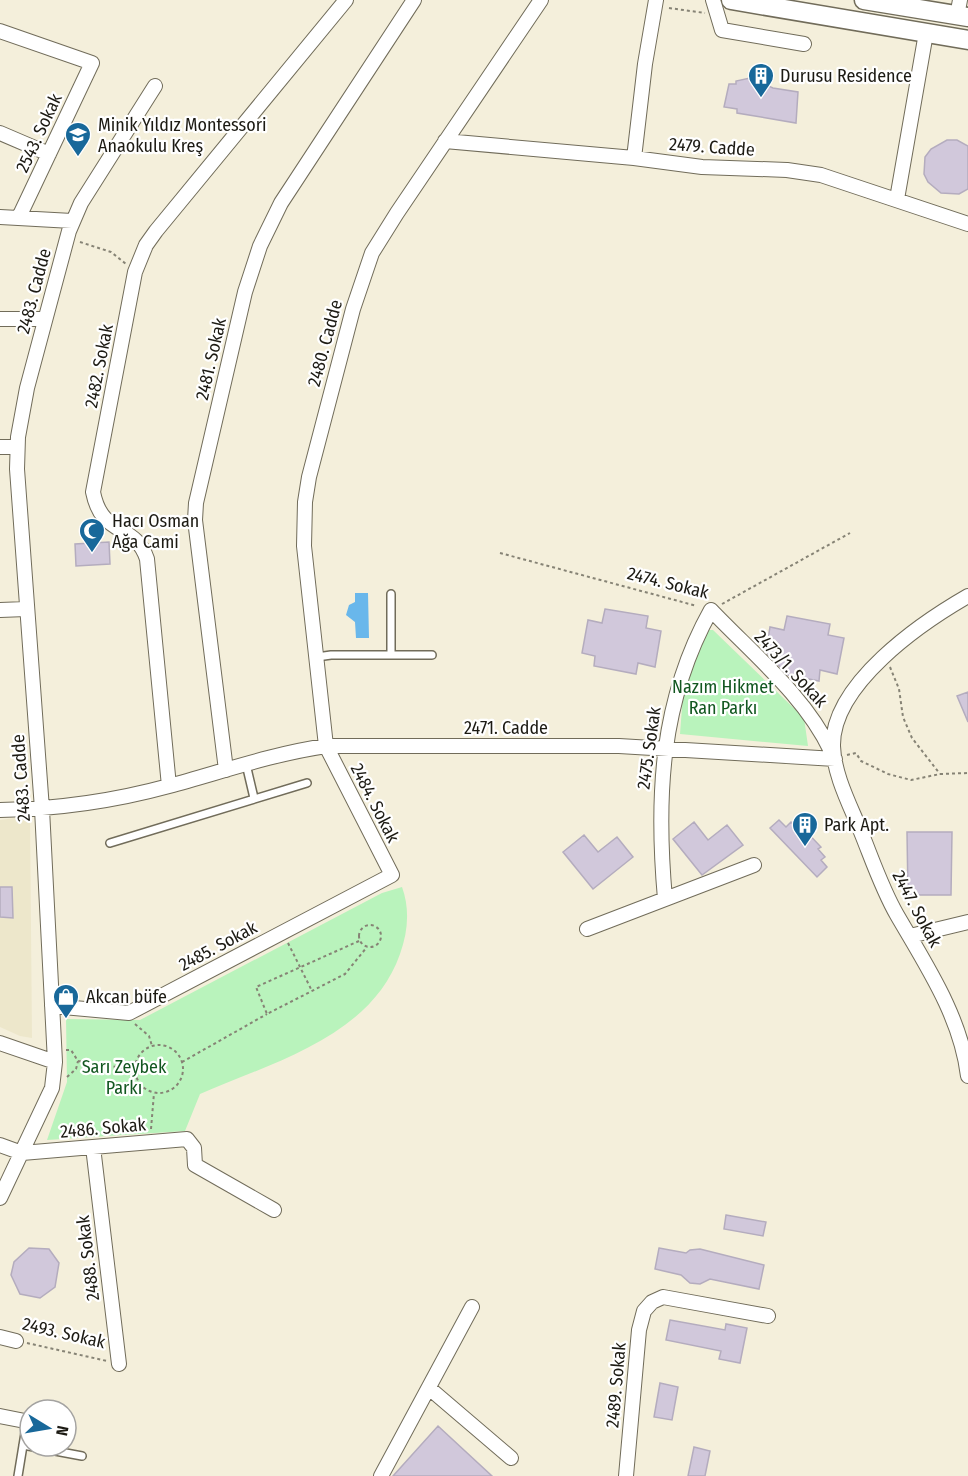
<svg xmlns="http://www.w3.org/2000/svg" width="968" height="1476" viewBox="0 0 968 1476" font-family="'Fira Sans Condensed',sans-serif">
  <rect width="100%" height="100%" fill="#f4efdb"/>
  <!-- built -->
  <path fill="#ede7cb" d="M 30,816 L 32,1038 L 20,1036 L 0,1027 L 0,820 Z"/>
  <!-- green -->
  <path fill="#b9f3bc" d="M 707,630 L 713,630 L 804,718 L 808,746 L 680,734 L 684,681 Z
    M 402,887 C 410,909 408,932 400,954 C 371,1037 273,1062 200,1094 L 185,1131 L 47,1140 L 67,1082 L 66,1019 L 140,1020 L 382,893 Z"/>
  <!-- water -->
  <path fill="#69b7eb" d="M 355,593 L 368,593 L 369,638 L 356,638 L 355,622 L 346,615 L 349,605 L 355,602 Z"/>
  <!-- building -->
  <path fill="#d1c8db" stroke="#b4acbe" stroke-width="1.5" d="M 750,78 L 773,88 L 798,92 L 796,123 L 737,113 L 737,109 L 724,107 L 729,84 L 736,84 L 736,81 Z
    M 947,140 L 957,140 L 968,146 L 968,189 L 959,194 L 941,193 L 928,182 L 924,174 L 925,157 L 931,149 Z
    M 109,542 L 110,564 L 76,566 L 75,544 Z
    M 605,609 L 648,616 L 646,628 L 661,631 L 655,667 L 638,663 L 636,674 L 594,666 L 595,656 L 582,653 L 588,620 L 602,623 Z
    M 787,616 L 830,624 L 828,635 L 844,638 L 837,674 L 820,670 L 819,681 L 788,675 L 766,652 L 770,627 L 784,630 Z
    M 968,692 L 968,722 L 957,696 Z
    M 779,820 L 786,827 L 791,822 L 797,828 L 800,825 L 821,847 L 818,849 L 825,857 L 821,860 L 827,867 L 817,877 L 770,828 Z
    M 694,822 L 708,840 L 727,825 L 743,845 L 702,875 L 673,839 Z
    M 907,832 L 952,832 L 951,895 L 908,895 Z
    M 584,835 L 598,852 L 617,837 L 633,857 L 593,889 L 563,852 Z
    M 0,887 L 12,887 L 13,918 L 0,917 Z
    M 726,1215 L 766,1222 L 763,1236 L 724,1229 Z
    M 29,1248 L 49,1249 L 59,1263 L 55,1287 L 40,1298 L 20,1294 L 11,1275 L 14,1262 Z
    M 659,1248 L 686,1253 L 690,1250 L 700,1249 L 764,1265 L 759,1289 L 710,1279 L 700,1284 L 690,1283 L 681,1275 L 655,1269 Z
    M 670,1320 L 725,1330 L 726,1324 L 747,1328 L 740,1363 L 719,1359 L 721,1351 L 666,1340 Z
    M 660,1383 L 678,1387 L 672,1420 L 654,1417 Z
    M 438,1426 L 492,1476 L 393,1476 Z
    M 694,1447 L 710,1451 L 705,1476 L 688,1476 Z"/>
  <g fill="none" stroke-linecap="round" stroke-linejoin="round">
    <defs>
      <path id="service" d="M 391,655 L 391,594
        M 317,657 L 331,655 L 432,655
        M 246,764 L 254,798
        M 110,843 L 307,783
        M 23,1445 L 82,1456
        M 18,1476 L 27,1421"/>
      <path id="minor" d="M 713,0 L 722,30 L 804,44
        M 957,16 L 960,0
        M 0,31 L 92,63 L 19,217
        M 0,133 L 49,154
        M 445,141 L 634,158 L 702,167 L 787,170 L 821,175 L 968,224
        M 634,158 L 645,64 L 656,0
        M 897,199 L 926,33
        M 0,217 L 72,221
        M 0,319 L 45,319
        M 0,447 L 17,447
        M 968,596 C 921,623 832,684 833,746 C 834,775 850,805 861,832 C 872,859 882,889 897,915 C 926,965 961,1017 968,1076
        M 0,610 L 26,609
        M 226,770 L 195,520 L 196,503 L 245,292 L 260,246 L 281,203 L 414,0
        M 169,786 L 147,559 C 135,522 102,538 93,492 L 135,272 L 146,245 L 156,231 L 346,0
        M 0,810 C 57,809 114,801 169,786 C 221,772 272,754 326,746 L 619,746 L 835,759
        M 665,899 C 656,798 660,701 711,610 C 753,654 805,696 831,751
        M 587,929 L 754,865
        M 910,936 L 968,922
        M 52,1006 L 129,1013 L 392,875 L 326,746 L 304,546 L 305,502 L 309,477 L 353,309 L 372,253 L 397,213 L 541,0
        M 0,1043 L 55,1062
        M 0,1145 L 22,1153 L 187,1139 L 194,1148 L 195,1165 L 274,1210
        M 93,1147 L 119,1364
        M 0,1198 L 52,1088 L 55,1062 L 42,809 L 17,469 L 18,437 L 27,388 L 69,231 L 81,203 L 155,86
        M 0,1337 L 16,1341
        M 429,1388 L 511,1458
        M 0,1416 L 30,1422
        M 381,1476 L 472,1307
        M 626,1476 L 639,1330 L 644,1311 L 652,1302 L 663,1297 L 768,1316"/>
      <path id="secondary" d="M 731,0 L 968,40
        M 864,0 L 968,17"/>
    </defs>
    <!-- service casing -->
    <use href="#service" stroke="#716c5a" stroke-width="10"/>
    <!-- minor casing -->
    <use href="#minor" stroke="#716c5a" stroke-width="16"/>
    <!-- secondary casing -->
    <use href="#secondary" stroke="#716c5a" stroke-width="21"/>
    <!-- path -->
    <path stroke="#868375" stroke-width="2" stroke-dasharray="3 3" stroke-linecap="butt" d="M 669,8 L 705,13
      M 80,242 L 111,252 L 126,264
      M 500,553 L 697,606
      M 722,604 L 850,533
      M 890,667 L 899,689 L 903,717 L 912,738 L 940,774
      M 847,755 L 856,753 L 861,761 L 888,774 L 911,780 L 940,774 L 968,773
      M359 936a11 11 0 1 1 22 0a11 11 0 1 1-22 0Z
      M 359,941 L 256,987 L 267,1014 L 345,974 L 367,947
      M 288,943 L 312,991
      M 135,1024 L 149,1036 L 152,1046
      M135 1069a24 24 0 1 1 48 0a24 24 0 1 1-48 0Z
      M 66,1050 L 71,1050 L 78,1061 L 135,1070
      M 182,1062 L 267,1014
      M 67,1077 L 76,1069 L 78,1061
      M 151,1129 L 154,1093
      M 27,1343 L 107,1361"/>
    <!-- service -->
    <use href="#service" stroke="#fff" stroke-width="7"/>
    <!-- minor -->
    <use href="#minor" stroke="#fff" stroke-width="14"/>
    <!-- secondary -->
    <use href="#secondary" stroke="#fff" stroke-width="18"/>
  </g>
  <!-- icons -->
  <defs>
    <symbol id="building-pin" viewBox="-11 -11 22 30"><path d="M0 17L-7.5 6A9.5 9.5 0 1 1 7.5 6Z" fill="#18689a" stroke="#fff"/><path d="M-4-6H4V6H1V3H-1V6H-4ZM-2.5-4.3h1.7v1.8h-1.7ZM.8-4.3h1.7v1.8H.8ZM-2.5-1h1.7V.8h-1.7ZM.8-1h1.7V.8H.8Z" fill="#fff"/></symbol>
    <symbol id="school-pin" viewBox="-11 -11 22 30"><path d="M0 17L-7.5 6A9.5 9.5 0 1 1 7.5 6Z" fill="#18689a" stroke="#fff"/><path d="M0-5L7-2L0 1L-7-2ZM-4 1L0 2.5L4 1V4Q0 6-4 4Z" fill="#fff"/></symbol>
    <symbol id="mosque-pin" viewBox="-11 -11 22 30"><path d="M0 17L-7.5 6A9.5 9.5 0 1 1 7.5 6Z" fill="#18689a" stroke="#fff"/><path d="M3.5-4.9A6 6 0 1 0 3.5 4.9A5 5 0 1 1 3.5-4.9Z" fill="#fff"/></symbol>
    <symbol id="shop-pin" viewBox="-11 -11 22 30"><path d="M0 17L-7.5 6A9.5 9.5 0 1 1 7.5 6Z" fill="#18689a" stroke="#fff"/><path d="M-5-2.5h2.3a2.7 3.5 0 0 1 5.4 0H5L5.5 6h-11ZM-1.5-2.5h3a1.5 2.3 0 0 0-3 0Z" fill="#fff"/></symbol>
  </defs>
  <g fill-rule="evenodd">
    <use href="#building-pin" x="746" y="61" width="30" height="40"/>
    <use href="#school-pin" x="63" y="120" width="30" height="40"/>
    <use href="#mosque-pin" x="77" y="516" width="30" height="40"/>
    <use href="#building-pin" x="790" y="810" width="30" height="40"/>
    <use href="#shop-pin" x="51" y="982" width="30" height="40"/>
  </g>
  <g text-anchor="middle" stroke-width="4.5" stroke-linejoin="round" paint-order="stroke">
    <!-- poi labels -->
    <g font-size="18" fill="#1c1a13" stroke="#fff" text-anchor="start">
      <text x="780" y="82">Durusu Residence</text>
      <text x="98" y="131">Minik Yıldız Montessori<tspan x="98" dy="21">Anaokulu Kreş</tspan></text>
      <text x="112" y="527">Hacı Osman<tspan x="112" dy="21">Ağa Cami</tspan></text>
      <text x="824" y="831">Park Apt.</text>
      <text x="86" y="1003">Akcan büfe</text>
    </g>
    <!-- street labels -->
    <g font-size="18" fill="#1c1a13" stroke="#fff">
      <text transform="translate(39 133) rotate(-65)" y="6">2543. Sokak</text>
      <text transform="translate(712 147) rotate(4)" y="6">2479. Cadde</text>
      <text transform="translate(34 291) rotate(-75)" y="6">2483. Cadde</text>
      <text transform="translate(325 343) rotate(-75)" y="6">2480. Cadde</text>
      <text transform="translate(211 359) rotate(-77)" y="6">2481. Sokak</text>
      <text transform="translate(99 366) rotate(-79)" y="6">2482. Sokak</text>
      <text transform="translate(668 583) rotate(14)" y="6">2474. Sokak</text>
      <text transform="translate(791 669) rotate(47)" y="6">2473/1. Sokak</text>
      <text x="506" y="734">2471. Cadde</text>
      <text transform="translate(649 748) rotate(-82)" y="6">2475. Sokak</text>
      <text transform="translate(21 778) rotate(-94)" y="6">2483. Cadde</text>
      <text transform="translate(375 803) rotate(63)" y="6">2484. Sokak</text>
      <text transform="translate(917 909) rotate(62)" y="6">2447. Sokak</text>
      <text transform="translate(218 946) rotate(-28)" y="6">2485. Sokak</text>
      <text transform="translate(103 1128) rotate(-5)" y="6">2486. Sokak</text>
      <text transform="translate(88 1258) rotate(-97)" y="6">2488. Sokak</text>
      <text transform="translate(64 1333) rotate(13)" y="6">2493. Sokak</text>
      <text transform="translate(616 1385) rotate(-85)" y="6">2489. Sokak</text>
    </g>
    <!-- park labels -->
    <g font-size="18" fill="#125720" stroke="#fff">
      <text x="723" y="693">Nazım Hikmet<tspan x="723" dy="21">Ran Parkı</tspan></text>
      <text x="124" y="1073">Sarı Zeybek<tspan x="124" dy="21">Parkı</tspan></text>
    </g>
  </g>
  <!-- north arrow -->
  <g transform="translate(48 1428) rotate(101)"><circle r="28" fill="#ffffff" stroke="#a4a3a1" stroke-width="1.5"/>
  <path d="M0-4.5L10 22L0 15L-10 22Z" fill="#18689a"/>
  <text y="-9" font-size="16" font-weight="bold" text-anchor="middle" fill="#1c1a13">N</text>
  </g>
</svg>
